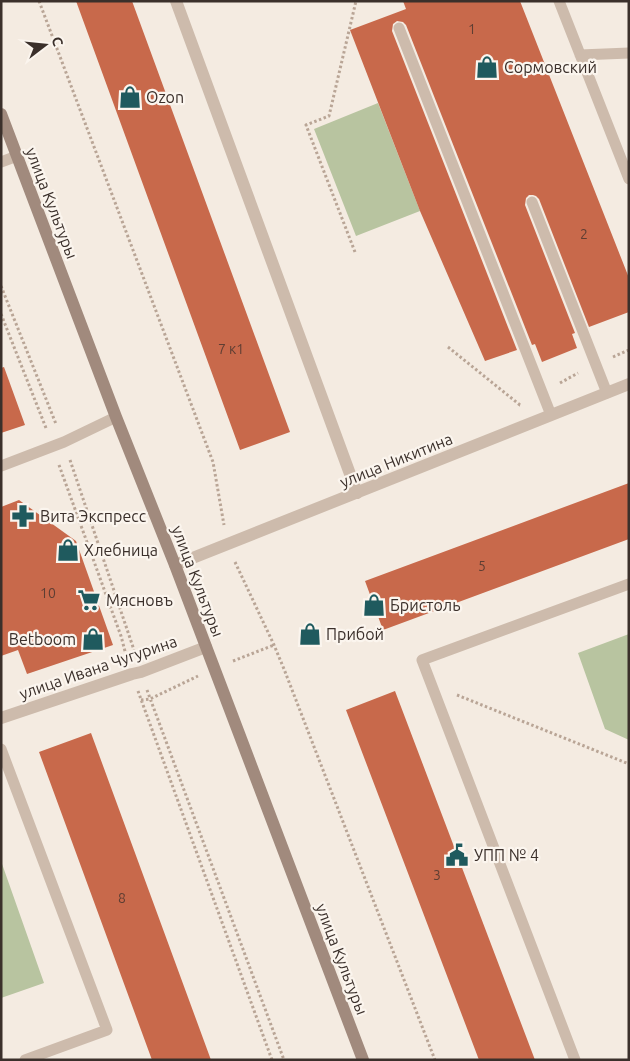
<svg xmlns="http://www.w3.org/2000/svg" width="630" height="1061" viewBox="0 0 630 1061" font-family="Ubuntu,sans-serif">
  <rect width="100%" height="100%" fill="#f4ebe1"/>
  <!-- green -->
  <path fill="#b8c4a0" d="M 378,103 L 420,211 L 356,236 L 314,129 Z
    M 629,634 L 629,740 L 605,729 L 578,653 Z
    M 1,861 L 44,983 L 1,998 Z"/>
  <!-- building -->
  <path fill="#c8694b" d="M 76,1 L 132,1 L 290,432 L 240,450 Z
    M 403,1 L 520,1 L 629,278 L 629,312 L 589,327 L 539,199 L 536,196 L 533,195 L 529,195 L 526,198 L 525,205 L 575,333 L 572,334 L 577,348 L 542,362 L 535,344 L 532,345 L 406,25 L 403,22 L 397,21 L 393,24 L 392,31 L 517,350 L 485,361 L 420,211 L 350,30 L 406,9 Z
    M 4,367 L 25,425 L 1,433 L 1,368 Z
    M 629,483 L 629,539 L 383,630 L 365,581 Z
    M 19,500 L 76,541 L 113,645 L 27,674 L 18,650 L 1,656 L 1,507 Z
    M 395,691 L 505,981 L 535,1060 L 479,1060 L 346,710 Z
    M 91,733 L 211,1060 L 152,1060 L 39,752 Z"/>
  <g fill="none" stroke-linecap="round" stroke-linejoin="round">
    <!-- path -->
    <path stroke="#b9a596" stroke-width="3" stroke-dasharray="2.5 2.5" stroke-linecap="butt" d="M 39,1 L 213,462 L 224,525
      M 355,252 L 306,125 L 329,116 L 356,1
      M 1,286 L 56,424
      M 1,314 L 46,428
      M 448,347 L 520,405 L 521,405
      M 613,357 L 629,350
      M 560,383 L 578,373
      M 70,460 L 135,653
      M 59,465 L 121,636 L 126,655
      M 235,562 L 274,645 L 284,669 L 435,1060
      M 233,661 L 274,645
      M 147,690 L 284,1060
      M 138,691 L 272,1060
      M 457,695 L 629,764
      M 141,700 L 150,699 L 198,676"/>
    <!-- service -->
    <path stroke="#cdbbac" stroke-width="11" d="M 559,1 L 629,179
      M 399,28 L 551,415
      M 580,55 L 629,53
      M 1,162 L 17,156
      M 532,202 L 607,393
      M 1,466 L 64,442 L 116,417
      M 1,749 L 107,1030 L 25,1060
      M 575,1060 L 422,660 L 629,584"/>
    <!-- minor -->
    <path stroke="#cdbbac" stroke-width="12" d="M 176,1 L 357,493
      M 1,718 L 132,674 L 141,672 L 206,647"/>
    <!-- tertiary -->
    <path stroke="#cdbbac" stroke-width="12" d="M 175,565 L 629,384"/>
    <!-- secondary -->
    <path stroke="#a18a7d" stroke-width="12" d="M 1,114 L 116,417 L 175,565 L 363,1060"/>
  </g>
  <!-- icons -->
  <defs>
    <symbol id="shop-bare" viewBox="-9 -9 18 18"><path d="M-5-2.5h2.3a2.7 3.5 0 0 1 5.4 0H5L5.5 6h-11ZM-1.5-2.5h3a1.5 2.3 0 0 0-3 0Z" fill="#1f5a5e" stroke="#fbf5ee" stroke-width="2.5" paint-order="stroke"/></symbol>
    <symbol id="pharmacy-bare" viewBox="-9 -9 18 18"><path d="M-2-6h4v4h4v4h-4v4h-4v-4h-4v-4h4Z" fill="#1f5a5e" stroke="#fbf5ee" stroke-width="2.5" paint-order="stroke"/></symbol>
    <symbol id="supermarket-bare" viewBox="-9 -9 18 18"><path d="M-6-5.5h2.5l.6 2H6L4.5 2H-2.5L-4.4-4H-6ZM-1.5 3.2a1.3 1.3 0 1 0 .1 0ZM3 3.2a1.3 1.3 0 1 0 .1 0Z" fill="#1f5a5e" stroke="#fbf5ee" stroke-width="2.5" paint-order="stroke"/></symbol>
    <symbol id="civic-bare" viewBox="-9 -9 18 18"><path d="M-.6-6.5H3V-4.5H.6V-3L4-1V1h2V6H-6V1h2V-1L-.6-3ZM-1.2 2.5V6h2.4V2.5Z" fill="#1f5a5e" stroke="#fbf5ee" stroke-width="2.5" paint-order="stroke"/></symbol>
  </defs>
  <g fill-rule="evenodd">
    <use href="#shop-bare" x="471" y="51" width="32" height="32"/>
    <use href="#shop-bare" x="114" y="81" width="32" height="32"/>
    <use href="#pharmacy-bare" x="7" y="500" width="32" height="32"/>
    <use href="#shop-bare" x="52" y="534" width="32" height="32"/>
    <use href="#supermarket-bare" x="73" y="584" width="32" height="32"/>
    <use href="#shop-bare" x="358" y="589" width="32" height="32"/>
    <use href="#shop-bare" x="294" y="618" width="32" height="32"/>
    <use href="#shop-bare" x="77" y="623" width="32" height="32"/>
    <use href="#civic-bare" x="441" y="839" width="32" height="32"/>
  </g>
  <g text-anchor="middle" stroke-width="4.5" stroke-linejoin="round" paint-order="stroke">
    <!-- number labels -->
    <g font-size="14" fill="#5e3e33">
      <text x="472" y="34">1</text>
      <text x="584" y="239">2</text>
      <text x="231" y="354">7 к1</text>
      <text x="482" y="571">5</text>
      <text x="48" y="598">10</text>
      <text x="437" y="880">3</text>
      <text x="122" y="903">8</text>
    </g>
    <!-- poi labels -->
    <g font-size="16" fill="#3b302b" stroke="#fbf5ee" text-anchor="start">
      <text x="504" y="73">Сормовский</text>
      <text x="146" y="103">Ozon</text>
      <text x="40" y="522">Вита Экспресс</text>
      <text x="84" y="556">Хлебница</text>
      <text x="106" y="606">Мясновъ</text>
      <text x="390" y="611">Бристоль</text>
      <text x="326" y="640">Прибой</text>
      <text x="76" y="645" text-anchor="end">Betboom</text>
      <text x="474" y="861">УПП № 4</text>
    </g>
    <!-- street labels -->
    <g font-size="16" fill="#3b302b" stroke="#fbf5ee">
      <text transform="translate(52 203) rotate(69)" y="6">улица Культуры</text>
      <text transform="translate(396 460) rotate(-22)" y="6">улица Никитина</text>
      <text transform="translate(198 581) rotate(69)" y="6">улица Культуры</text>
      <text transform="translate(98 667) rotate(-19)" y="6">улица Ивана Чугурина</text>
      <text transform="translate(342 959) rotate(69)" y="6">улица Культуры</text>
    </g>
  </g>
  <!-- border -->
  <rect width="630" height="1061" fill="none" stroke="#3b302b" stroke-width="5"/>
  <!-- north arrow -->
  <g transform="translate(45 45) rotate(74)" stroke="#fbf5ee" stroke-width="4" paint-order="stroke">
  <path d="M0-4L9 19L0 12L-9 19Z" fill="#3b302b"/>
  <text y="-8" font-size="14" font-weight="bold" text-anchor="middle" fill="#3b302b">С</text>
  </g>
</svg>
